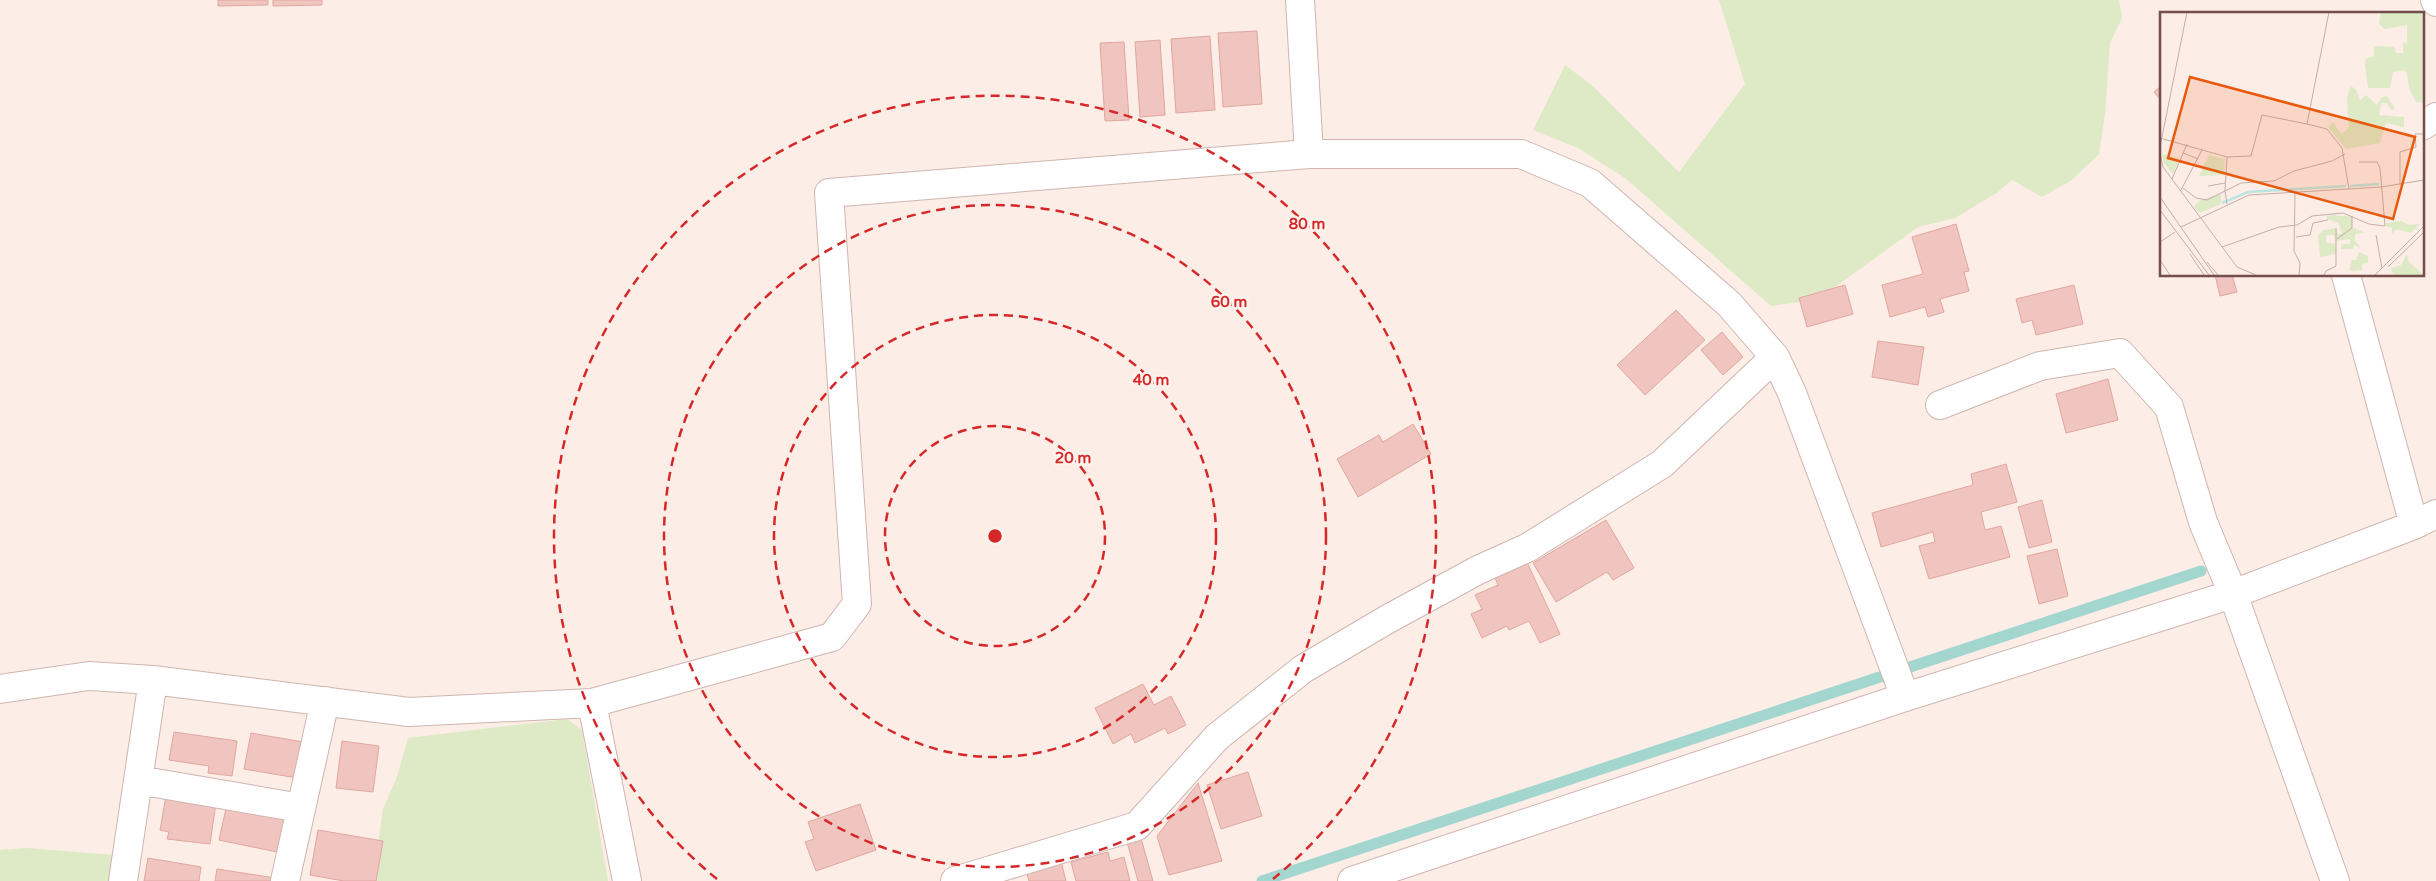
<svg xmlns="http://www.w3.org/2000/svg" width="2436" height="881" viewBox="0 0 2436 881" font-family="'Varela Round',sans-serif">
  <rect width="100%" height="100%" fill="#fcede7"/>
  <!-- green -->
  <path fill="#dee9c5" d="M 1719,0 L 2119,0 L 2122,18 L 2110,43 L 2105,114 L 2099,154 L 2072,180 L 2042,197 L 2012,180 L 1998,192 L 1955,218 L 1918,227 L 1824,295 L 1800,302 L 1771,306 L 1625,178 L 1578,148 L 1533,130 L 1565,65 L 1593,86 L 1679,172 L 1745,84 Z
    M 567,719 L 582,730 L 608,881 L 373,881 L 383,809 L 397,777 L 408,738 Z
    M 27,848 L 114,855 L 111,881 L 0,881 L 0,850 Z"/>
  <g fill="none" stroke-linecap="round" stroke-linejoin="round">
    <!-- stream -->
    <path stroke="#a2d6cf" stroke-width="11" d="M 1262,881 L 2201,571"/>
  </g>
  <!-- building -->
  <path fill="#f0c4bf" stroke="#e2a6a0" d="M 218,0 L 268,0 L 268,5 L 218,6 Z
    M 273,0 L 322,0 L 322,5 L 273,6 Z
    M 1257,31 L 1262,104 L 1223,107 L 1218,33 Z
    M 1210,36 L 1215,110 L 1176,113 L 1171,39 Z
    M 1160,40 L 1165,115 L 1140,117 L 1135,42 Z
    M 1124,42 L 1129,120 L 1105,121 L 1100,43 Z
    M 2161,86 L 2161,100 L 2154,92 Z
    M 1956,224 L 1969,271 L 1964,272 L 1969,291 L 1940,299 L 1944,312 L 1928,317 L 1925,307 L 1890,317 L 1882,285 L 1923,274 L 1912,237 Z
    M 2215,275 L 2232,275 L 2237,292 L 2220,296 Z
    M 1845,285 L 1853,314 L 1807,327 L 1799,298 Z
    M 2074,285 L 2083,324 L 2036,335 L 2032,320 L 2022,323 L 2016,299 Z
    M 1676,310 L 1705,340 L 1645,395 L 1617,365 Z
    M 1722,332 L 1743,357 L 1723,375 L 1701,350 Z
    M 1878,341 L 1924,347 L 1918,385 L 1872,377 Z
    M 2108,379 L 2118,420 L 2066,433 L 2056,394 Z
    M 1413,424 L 1431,454 L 1358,497 L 1337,459 L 1379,435 L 1383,442 Z
    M 2006,464 L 2017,502 L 1981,512 L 1985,530 L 2001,526 L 2010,557 L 1929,579 L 1919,546 L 1935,542 L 1933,532 L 1881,547 L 1872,513 L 1973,485 L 1971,474 Z
    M 2042,500 L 2052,542 L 2029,548 L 2018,507 Z
    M 1606,520 L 1634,568 L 1613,580 L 1607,572 L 1556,602 L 1533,563 Z
    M 2057,549 L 2068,596 L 2039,604 L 2027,556 Z
    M 1526,560 L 1560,634 L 1540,643 L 1529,621 L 1509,630 L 1507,626 L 1482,638 L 1471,614 L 1482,609 L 1475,595 L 1498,585 L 1494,575 Z
    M 1143,684 L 1154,705 L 1171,696 L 1186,725 L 1168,734 L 1165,728 L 1135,743 L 1131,734 L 1113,744 L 1095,708 Z
    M 174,732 L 237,741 L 232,776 L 208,773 L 209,766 L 169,760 Z
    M 251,733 L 309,743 L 303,779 L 244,769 Z
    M 342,741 L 379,746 L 373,792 L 336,788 Z
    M 1248,772 L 1262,816 L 1221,829 L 1207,785 Z
    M 1198,783 L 1222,861 L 1169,875 L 1157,836 Z
    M 166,796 L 216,803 L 210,844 L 167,839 L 169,832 L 160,830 Z
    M 227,804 L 285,816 L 277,852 L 219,840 Z
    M 860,804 L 876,850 L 816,871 L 805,842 L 814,839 L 808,822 Z
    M 318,830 L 383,841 L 376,881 L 344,881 L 310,875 Z
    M 1141,838 L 1153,881 L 1138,881 L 1127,842 Z
    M 1108,852 L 1110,861 L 1124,857 L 1130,881 L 1076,881 L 1071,862 Z
    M 148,858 L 201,867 L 199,881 L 144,881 Z
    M 1061,861 L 1066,881 L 1029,881 L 1026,871 Z
    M 217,869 L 275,878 L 274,881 L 215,881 Z"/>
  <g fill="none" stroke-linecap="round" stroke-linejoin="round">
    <defs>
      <path id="minor" d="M 1300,0 L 1309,154
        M 2435,0 L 2436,2
        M 2422,126 L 2436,117
        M 2346,275 L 2414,525
        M 1940,405 L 2040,366 L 2120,353 L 2169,407 L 2203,522 L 2233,594 L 2335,881
        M 0,689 L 89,676 L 153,680 L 409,712 L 592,703 L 832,637 L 857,604 L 829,193 L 1309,154 L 1521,154 L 1590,183 L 1729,304 L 1775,357 L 1792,393 L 1905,697
        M 592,703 L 627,881
        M 138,780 L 301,808
        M 123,881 L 153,680
        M 285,881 L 325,701
        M 955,881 L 1137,826 L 1217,737 L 1303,669 L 1388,619 L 1478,570 L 1527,548 L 1662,464 L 1775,357
        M 1352,881 L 1905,697 L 2233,594 L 2414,525 L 2436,514"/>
    </defs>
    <!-- minor casing -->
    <use href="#minor" stroke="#cfb5b0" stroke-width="30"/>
    <!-- minor -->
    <use href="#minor" stroke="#fff" stroke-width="28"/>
  </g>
  <!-- distance rings -->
  <g fill="none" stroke="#d62828" stroke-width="2.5" stroke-dasharray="9 6">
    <circle cx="995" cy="536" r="110"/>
    <circle cx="995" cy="536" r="221"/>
    <circle cx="995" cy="536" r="331"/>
    <path d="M717 879A441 441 0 1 1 1273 879"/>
  </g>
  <!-- overview -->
  <g transform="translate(2160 12)">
    <rect width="264" height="264" fill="#fcede7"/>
    <path d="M 221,0 L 264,0 L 264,91 L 256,90 L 249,76 L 247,61 L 243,58 L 233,60 L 230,76 L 208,76 L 205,52 L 206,47 L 214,44 L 214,34 L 234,35 L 236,41 L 243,41 L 243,30 L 247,32 L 247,13 L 224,17 L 219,11 ZM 191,74 L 196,78 L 200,88 L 206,83 L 217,93 L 221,86 L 227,84 L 235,97 L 231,98 L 227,91 L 221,91 L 219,103 L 244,105 L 244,115 L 226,111 L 220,131 L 186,137 L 168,115 L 173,110 L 181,122 L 189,116 L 187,86 ZM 2,142 L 19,147 L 13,162 L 4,151 ZM 49,143 L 65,147 L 64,163 L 39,164 ZM 61,182 L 61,192 L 40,201 L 34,195 L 40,188 ZM 174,203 L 192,205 L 192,215 L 205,221 L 195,222 L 195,229 L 201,236 L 194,233 L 193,237 L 181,237 L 182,232 L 190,232 L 190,227 L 175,229 L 174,223 L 166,223 L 166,231 L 176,232 L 176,242 L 160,245 L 158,224 L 163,218 L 176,216 L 178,223 L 182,221 L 178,211 L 167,207 L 167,204 ZM 241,209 L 249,213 L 260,212 L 251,221 L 236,217 L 232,222 L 232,216 L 226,214 L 226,211 ZM 199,240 L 208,244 L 208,251 L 202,252 L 202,258 L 190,259 L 191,248 L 196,248 ZM 247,242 L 249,250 L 264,263 L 233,263 L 231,256 L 241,253 Z" fill="#dee9c5"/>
    <path fill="none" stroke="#bce5df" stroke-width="2.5" d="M 190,174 L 219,172M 62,191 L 88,180 L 186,174"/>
    <path fill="none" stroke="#c6ada9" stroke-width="1" d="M 147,112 L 169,0M 0,126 L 67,145 L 91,144 L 102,103 L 147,112 L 167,117 L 182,136 L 189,177M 0,135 L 27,0M 0,141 L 3,155 L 77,255 L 96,263M 23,141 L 38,147M 67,145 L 65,179 L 67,192M 12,167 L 27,132M 240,173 L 240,140 L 256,135 L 255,122 L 264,122M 48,174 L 65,171M 23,176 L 36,186 L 47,188 L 81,171 L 114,169 L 134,159 L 172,149 L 185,142M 21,178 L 42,138M 135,180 L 134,239 L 140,251 L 139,263M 0,185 L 54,263M 0,198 L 49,263M 21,215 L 89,183 L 221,175 L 264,168M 216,223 L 222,256M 136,225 L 150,223 L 153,211 L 168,208M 177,227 L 192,216 L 192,204M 0,230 L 15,220M 62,235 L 119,215 L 137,213 L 152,204 L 183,201 L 209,212 L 225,214 L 220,156 L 217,150 L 199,150M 30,242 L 44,263M 0,248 L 10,263M 47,250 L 58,263M 228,255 L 264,220M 164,263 L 166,259 L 176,254 L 176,216M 215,263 L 264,214"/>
    <path fill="#e8590c" fill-opacity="0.15" stroke="#e8590c" stroke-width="2.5" d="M 30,65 L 255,125 L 233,207 L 8,146 Z"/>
    <rect width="264" height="264" fill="none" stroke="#754e4c" stroke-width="2.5"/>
  </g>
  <circle cx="995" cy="536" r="8" fill="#d62828" stroke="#fef3ed" stroke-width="2.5"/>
  <g font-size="15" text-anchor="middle" font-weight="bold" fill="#d62828" stroke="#fef3ed" stroke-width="5" stroke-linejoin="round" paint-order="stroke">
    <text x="1307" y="229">80 m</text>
    <text x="1229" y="307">60 m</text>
    <text x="1151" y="385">40 m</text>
    <text x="1073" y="463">20 m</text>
  </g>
</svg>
